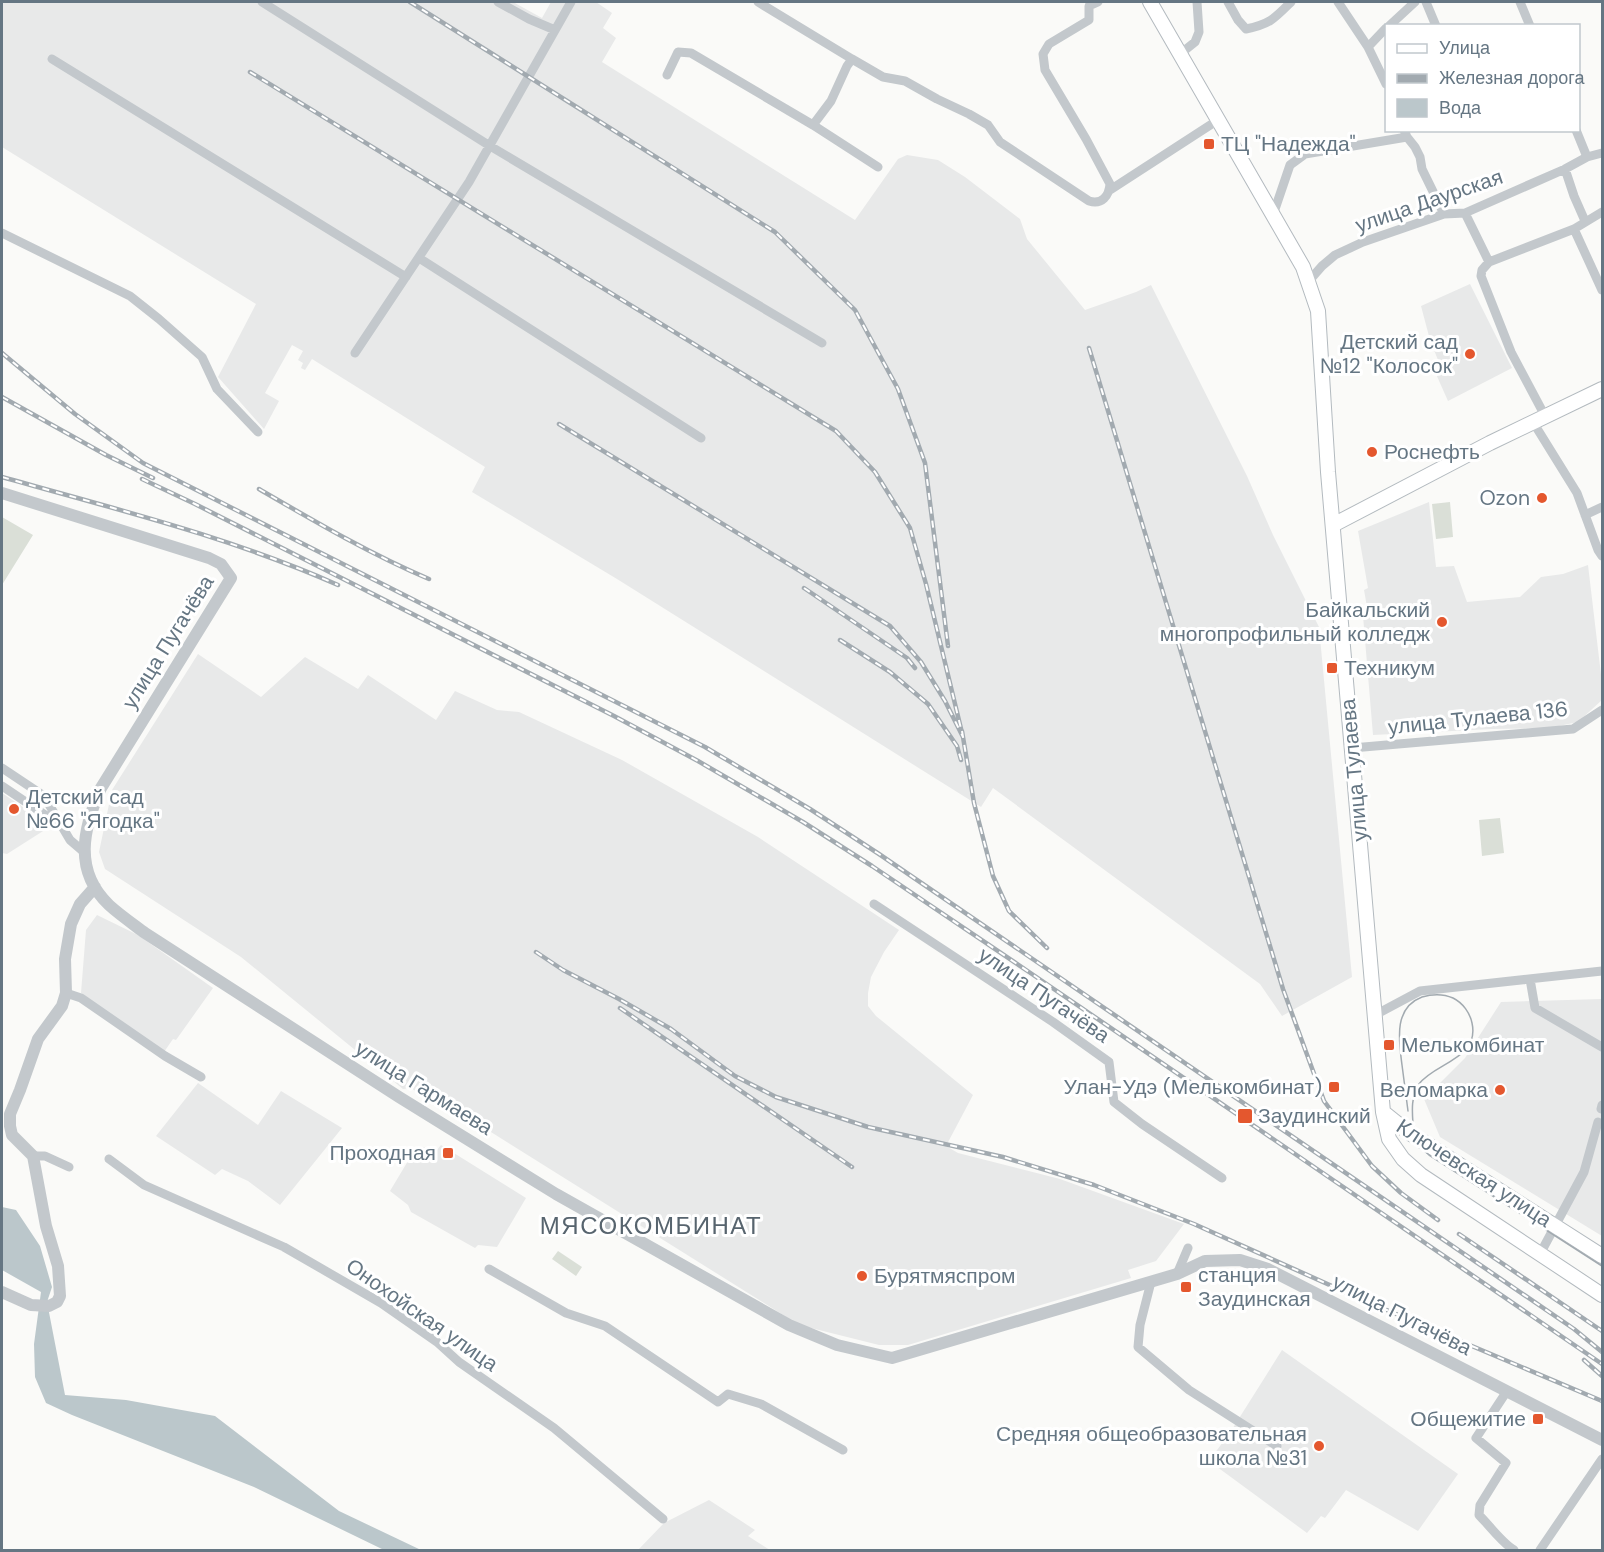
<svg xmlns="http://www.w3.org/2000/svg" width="1604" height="1552" viewBox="0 0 1604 1552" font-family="'DM Sans',sans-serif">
  <rect width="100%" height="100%" fill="#fafaf8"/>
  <!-- built -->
  <path fill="#e8e9e9" d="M 2,2 L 513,2 L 542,18 L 551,2 L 596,2 L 612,13 L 603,28 L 616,38 L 602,62 L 855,220 L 898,159 L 907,155 L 938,160 L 965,177 L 1020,219 L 1027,239 L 1085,310 L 1136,292 L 1151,285 L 1247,476 L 1273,535 L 1319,627 L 1352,977 L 1282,1016 L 1260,984 L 993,788 L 981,807 L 617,579 L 472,492 L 485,467 L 312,359 L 305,370 L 301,368 L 303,363 L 298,360 L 303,351 L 292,345 L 265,393 L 279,401 L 264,429 L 218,377 L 256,304 L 2,147 Z
    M 1470,284 L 1512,368 L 1448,401 L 1436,374 L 1442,370 L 1430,340 L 1421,306 Z
    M 1429,502 L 1436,567 L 1454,566 L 1467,602 L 1520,597 L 1541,577 L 1563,574 L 1588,565 L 1602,683 L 1602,700 L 1578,722 L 1549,728 L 1492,729 L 1373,735 L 1363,616 L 1367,607 L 1364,590 L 1368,588 L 1358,531 Z
    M 198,654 L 261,697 L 305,657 L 358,689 L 368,675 L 436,720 L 455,691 L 497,710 L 519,712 L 622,760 L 758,837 L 899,930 L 884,952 L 871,977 L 868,993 L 868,1006 L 876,1016 L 973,1095 L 946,1146 L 958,1153 L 1060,1179 L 1184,1224 L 1156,1261 L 1128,1270 L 1131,1278 L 908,1345 L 879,1345 L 799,1325 L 432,1095 L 429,1100 L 411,1088 L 403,1089 L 241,957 L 105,869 L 99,852 L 112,790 Z
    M 2,793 L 51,826 L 7,854 L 2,853 Z
    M 97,915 L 138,935 L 213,988 L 176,1040 L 173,1039 L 164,1052 L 81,993 L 86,930 Z
    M 1602,999 L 1602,1236 L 1440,1137 L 1424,1099 L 1465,1058 L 1501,1002 Z
    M 198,1083 L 258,1125 L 281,1091 L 342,1128 L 280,1205 L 248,1181 L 222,1169 L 215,1175 L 156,1136 Z
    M 441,1145 L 526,1198 L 497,1247 L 478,1245 L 475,1248 L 411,1212 L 408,1205 L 390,1191 L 417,1146 L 437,1150 Z
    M 1282,1350 L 1458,1474 L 1418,1531 L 1346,1490 L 1325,1518 L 1321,1516 L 1307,1533 L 1209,1461 L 1231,1431 Z
    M 709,1500 L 755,1530 L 748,1536 L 770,1550 L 638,1550 L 664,1523 Z"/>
  <!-- green -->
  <path fill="#dadfd7" d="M 1450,502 L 1453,537 L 1436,539 L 1432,504 Z
    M 2,517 L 33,535 L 2,585 Z
    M 1500,818 L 1504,853 L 1482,856 L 1479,820 Z
    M 558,1251 L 582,1267 L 576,1276 L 552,1259 Z"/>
  <!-- water -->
  <path fill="#bbc7cb" d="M 2,1207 L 16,1210 L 40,1246 L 52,1287 L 47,1302 L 65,1395 L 126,1400 L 215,1416 L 339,1511 L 421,1550 L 384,1550 L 254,1487 L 72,1415 L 46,1403 L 35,1377 L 34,1344 L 41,1292 L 2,1270 Z"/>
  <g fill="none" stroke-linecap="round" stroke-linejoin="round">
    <defs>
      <path id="secondary" d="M 1150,2 L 1303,267 L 1318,311 L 1328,472 L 1383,1112 L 1389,1139 L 1403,1159 L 1421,1175 L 1602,1295
        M 1333,525 L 1490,443 L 1602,389
        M 1383,1112 L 1408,1132 L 1602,1256"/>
    </defs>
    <!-- secondary casing -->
    <use href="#secondary" stroke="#b3babf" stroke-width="16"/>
    <!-- minor -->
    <path stroke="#c3c8cc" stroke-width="9" d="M 262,2 L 490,146 L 822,343
      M 498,2 L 529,19 L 555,30
      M 758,2 L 852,59
      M 1228,2 L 1238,20 L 1246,29 C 1270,24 1274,19 1291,2
      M 1338,2 L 1368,47 L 1386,84
      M 1426,2 L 1436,26
      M 1520,2 L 1530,26
      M 1389,26 L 1415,2
      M 1368,47 L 1386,28
      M 1180,54 L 1195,42 L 1199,32 L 1197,2
      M 52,59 L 406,277
      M 667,75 L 678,52 L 691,53 L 813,125
      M 1404,130 L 1407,137 L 1415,147 L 1420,157 L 1422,169 L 1444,214
      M 1576,130 L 1587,157
      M 878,167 L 813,125 L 831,101 L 847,66 L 852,59 L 883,77 L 905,81 L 937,99 L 969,114 L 988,125 L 1000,142 L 1089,201 C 1102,205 1109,196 1110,184 L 1086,139 L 1045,70 L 1043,54 L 1049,44 L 1089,20 L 1089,6 L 1098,2
      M 1565,169 L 1574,196 L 1585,221
      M 1110,190 L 1218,120
      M 1465,213 L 1489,262
      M 1273,215 L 1290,165 L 1305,154 L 1407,137
      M 1574,229 L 1602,290
      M 2,233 L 130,296 L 159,319 L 202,357 L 217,389 L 258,432
      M 419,258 L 701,438
      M 1308,282 L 1322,266 L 1335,255 L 1363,242 L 1444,214 L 1465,213 L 1565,169 L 1587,157 L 1602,153
      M 355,353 L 469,182 L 571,2
      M 1545,416 L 1511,352 L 1481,276 L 1482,270 L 1489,262 L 1574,229 L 1602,212
      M 1533,422 L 1577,493 L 1598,550 L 1602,556
      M 1585,515 L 1602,507
      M 1352,748 L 1573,729 L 1602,710
      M 2,768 L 44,796 L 70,840 L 84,852
      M 2,786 L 60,825
      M 874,904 L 1053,1022 L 1109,1062 L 1114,1102 L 1142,1124 L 1222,1178
      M 1530,979 L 1535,1008 L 1602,1047
      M 66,993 L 81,998 L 165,1056 L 201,1077
      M 1375,1015 L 1420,991 L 1602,971
      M 1601,1109 L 1602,1105
      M 33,1156 L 45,1156 L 69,1167
      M 109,1159 L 144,1185 L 284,1247 L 381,1303 L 437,1342 L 459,1362 L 554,1428 L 663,1519
      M 1540,1254 L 1584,1172 L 1598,1122
      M 489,1269 L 566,1313 L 605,1326 L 718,1402 L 728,1394 L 761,1404 L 843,1450
      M 1177,1274 L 1188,1248
      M 1151,1282 L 1140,1325 L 1138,1347 L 1189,1390 L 1277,1446
      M 1507,1391 L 1476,1438 L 1506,1463 L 1480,1505 L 1479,1515 C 1489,1525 1502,1543 1514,1550
      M 1540,1550 L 1602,1459"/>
    <!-- tertiary -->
    <path stroke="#c3c8cc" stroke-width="12" d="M 2,493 L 209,558 L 221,564 L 231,578 L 101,788 C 83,828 73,871 109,905 C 120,915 133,924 145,933 L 399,1097 L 556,1194 L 789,1325 L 837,1345 L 892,1358 L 1177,1274 L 1205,1261 L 1240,1260 L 1268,1269 L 1602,1440
      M 2,1292 L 31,1305 L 49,1306 L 57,1302 L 60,1296 L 58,1266 L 46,1226 L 33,1156 L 12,1135 L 10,1126 L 10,1114 L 20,1090 L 38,1039 L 62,1006 L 66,993 L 65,959 L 71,924 L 80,904 L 95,887"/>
    <!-- secondary -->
    <use href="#secondary" stroke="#fff" stroke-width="14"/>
    <!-- tram -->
    <path stroke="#a2aab0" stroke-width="1.5" d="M 1408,1111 C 1406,1096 1404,1080 1402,1065 C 1399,1041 1393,1008 1422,997 C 1432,994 1444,994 1453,998 C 1463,1003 1470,1013 1472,1023 C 1480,1059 1434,1063 1419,1084 C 1411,1097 1412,1110 1413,1124 C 1415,1138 1418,1146 1429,1155 L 1602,1266"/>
    <defs>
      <path id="rail" d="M 410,2 L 775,232 L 855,310 L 898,389 L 925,463 L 948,646
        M 250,72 L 836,431 L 875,472 L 910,528 L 926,584 L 963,737 L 945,701 L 921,662 L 890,626 L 559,424
        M 1089,348 L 1283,989 L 1324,1101 L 1372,1166 L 1401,1193 L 1438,1220
        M 2,353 L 75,414 L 143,463 L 705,747 L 810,809 L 879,854 L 1574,1329 L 1602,1352
        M 2,397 L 106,455 L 153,478
        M 2,477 C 115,509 230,537 338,585
        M 142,479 L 195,504 L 614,716 L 698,761 L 803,822 L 872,866 L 1029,972 L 1602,1364
        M 259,489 C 314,521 370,554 429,579
        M 804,588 L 907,658 L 915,668
        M 840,640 L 890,672 L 928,704 L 957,746 L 961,760
        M 962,731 L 974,803 L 993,876 L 1009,911 L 1047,948
        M 536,952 L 563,970 L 619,999 L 671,1029 L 735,1076 L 776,1097 L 868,1127 L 1003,1157 L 1094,1185 L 1194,1224 L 1363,1300 L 1602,1401
        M 620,1008 L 852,1167
        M 1459,1234 L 1602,1331
        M 1584,1360 L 1602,1376"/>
    </defs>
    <!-- rail casing -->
    <use href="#rail" stroke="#a2aab0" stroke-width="4.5"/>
    <!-- rail -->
    <use href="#rail" stroke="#fff" stroke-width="2" stroke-dasharray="7" stroke-linecap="butt"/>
  </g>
  <!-- markers -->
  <g fill="#e4572e" stroke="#fff" stroke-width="2">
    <rect x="1203" y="138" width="12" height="12" rx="3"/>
    <circle cx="1470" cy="354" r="6"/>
    <circle cx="1372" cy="452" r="6"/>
    <circle cx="1542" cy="498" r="6"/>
    <circle cx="1442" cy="622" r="6"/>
    <rect x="1326" y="662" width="12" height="12" rx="3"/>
    <circle cx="14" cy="809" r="6"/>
    <rect x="1383" y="1039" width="12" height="12" rx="3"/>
    <rect x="1328" y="1081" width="12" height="12" rx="3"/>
    <circle cx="1500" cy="1090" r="6"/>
    <rect x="1237" y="1108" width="16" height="16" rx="3"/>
    <rect x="442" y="1147" width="12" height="12" rx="3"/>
    <circle cx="862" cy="1276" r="6"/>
    <rect x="1180" y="1281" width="12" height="12" rx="3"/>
    <rect x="1532" y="1413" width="12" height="12" rx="3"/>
    <circle cx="1319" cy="1446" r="6"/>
  </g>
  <g text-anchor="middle" stroke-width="6" stroke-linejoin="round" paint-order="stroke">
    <!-- poi labels -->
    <g font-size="21" fill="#657683" stroke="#fff" text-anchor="start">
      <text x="1221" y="151">ТЦ "Надежда"</text>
      <text x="1458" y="349" text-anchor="end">Детский сад<tspan x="1458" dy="24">№12 "Колосок"</tspan></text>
      <text x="1384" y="459">Роснефть</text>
      <text x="1530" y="505" text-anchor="end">Ozon</text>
      <text x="1430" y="617" text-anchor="end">Байкальский<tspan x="1430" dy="24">многопрофильный колледж</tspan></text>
      <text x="1344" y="675">Техникум</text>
      <text x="26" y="804">Детский сад<tspan x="26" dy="24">№66 "Ягодка"</tspan></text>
      <text x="1401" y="1052">Мелькомбинат</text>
      <text x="1322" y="1094" text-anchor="end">Улан-Удэ (Мелькомбинат)</text>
      <text x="1488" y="1097" text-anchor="end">Веломарка</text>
      <text x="1258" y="1123">Заудинский</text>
      <text x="436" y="1160" text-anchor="end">Проходная</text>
      <text x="1198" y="1282">станция<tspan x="1198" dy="24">Заудинская</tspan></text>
      <text x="874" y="1283">Бурятмяспром</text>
      <text x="1526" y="1426" text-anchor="end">Общежитие</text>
      <text x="1307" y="1441" text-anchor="end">Средняя общеобразовательная<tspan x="1307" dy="24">школа №31</tspan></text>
    </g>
    <!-- street labels -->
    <g font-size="21" fill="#657683" stroke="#fff">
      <text transform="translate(1429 201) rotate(-19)" y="7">улица Даурская</text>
      <text transform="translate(168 642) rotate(-58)" y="7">улица Пугачёва</text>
      <text transform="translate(1478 718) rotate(-6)" y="7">улица Тулаева 136</text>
      <text transform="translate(1354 770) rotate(-95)" y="7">улица Тулаева</text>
      <text transform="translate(1044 995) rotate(34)" y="7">улица Пугачёва</text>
      <text transform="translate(424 1088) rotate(32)" y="7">улица Гармаева</text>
      <text transform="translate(1474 1173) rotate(33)" y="7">Ключевская улица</text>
      <text transform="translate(422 1315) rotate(35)" y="7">Онохойская улица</text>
      <text transform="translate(1402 1315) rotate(27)" y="7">улица Пугачёва</text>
    </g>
    <!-- quarter labels -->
    <g font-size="24" letter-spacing="1.5" fill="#57646e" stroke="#fff">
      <text x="651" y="1234">МЯСОКОМБИНАТ</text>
    </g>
  </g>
  <!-- border -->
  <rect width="1604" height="1552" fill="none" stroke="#657683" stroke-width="6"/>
  <!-- legend -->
  <rect x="1385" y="24" width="195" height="108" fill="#ffffff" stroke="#c1c8cd" stroke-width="1.5"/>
  <rect x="1397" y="44" width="30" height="9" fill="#ffffff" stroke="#c1c8cd" stroke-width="1.5"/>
  <text x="1439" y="54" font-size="18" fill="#657683">Улица</text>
  <rect x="1397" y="74" width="30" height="9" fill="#a2aab0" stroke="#c1c8cd" stroke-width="1.5"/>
  <text x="1439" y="84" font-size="18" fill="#657683">Железная дорога</text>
  <rect x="1397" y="99" width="30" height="18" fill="#bbc7cb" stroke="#c1c8cd" stroke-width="1.5"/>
  <text x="1439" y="114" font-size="18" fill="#657683">Вода</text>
</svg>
